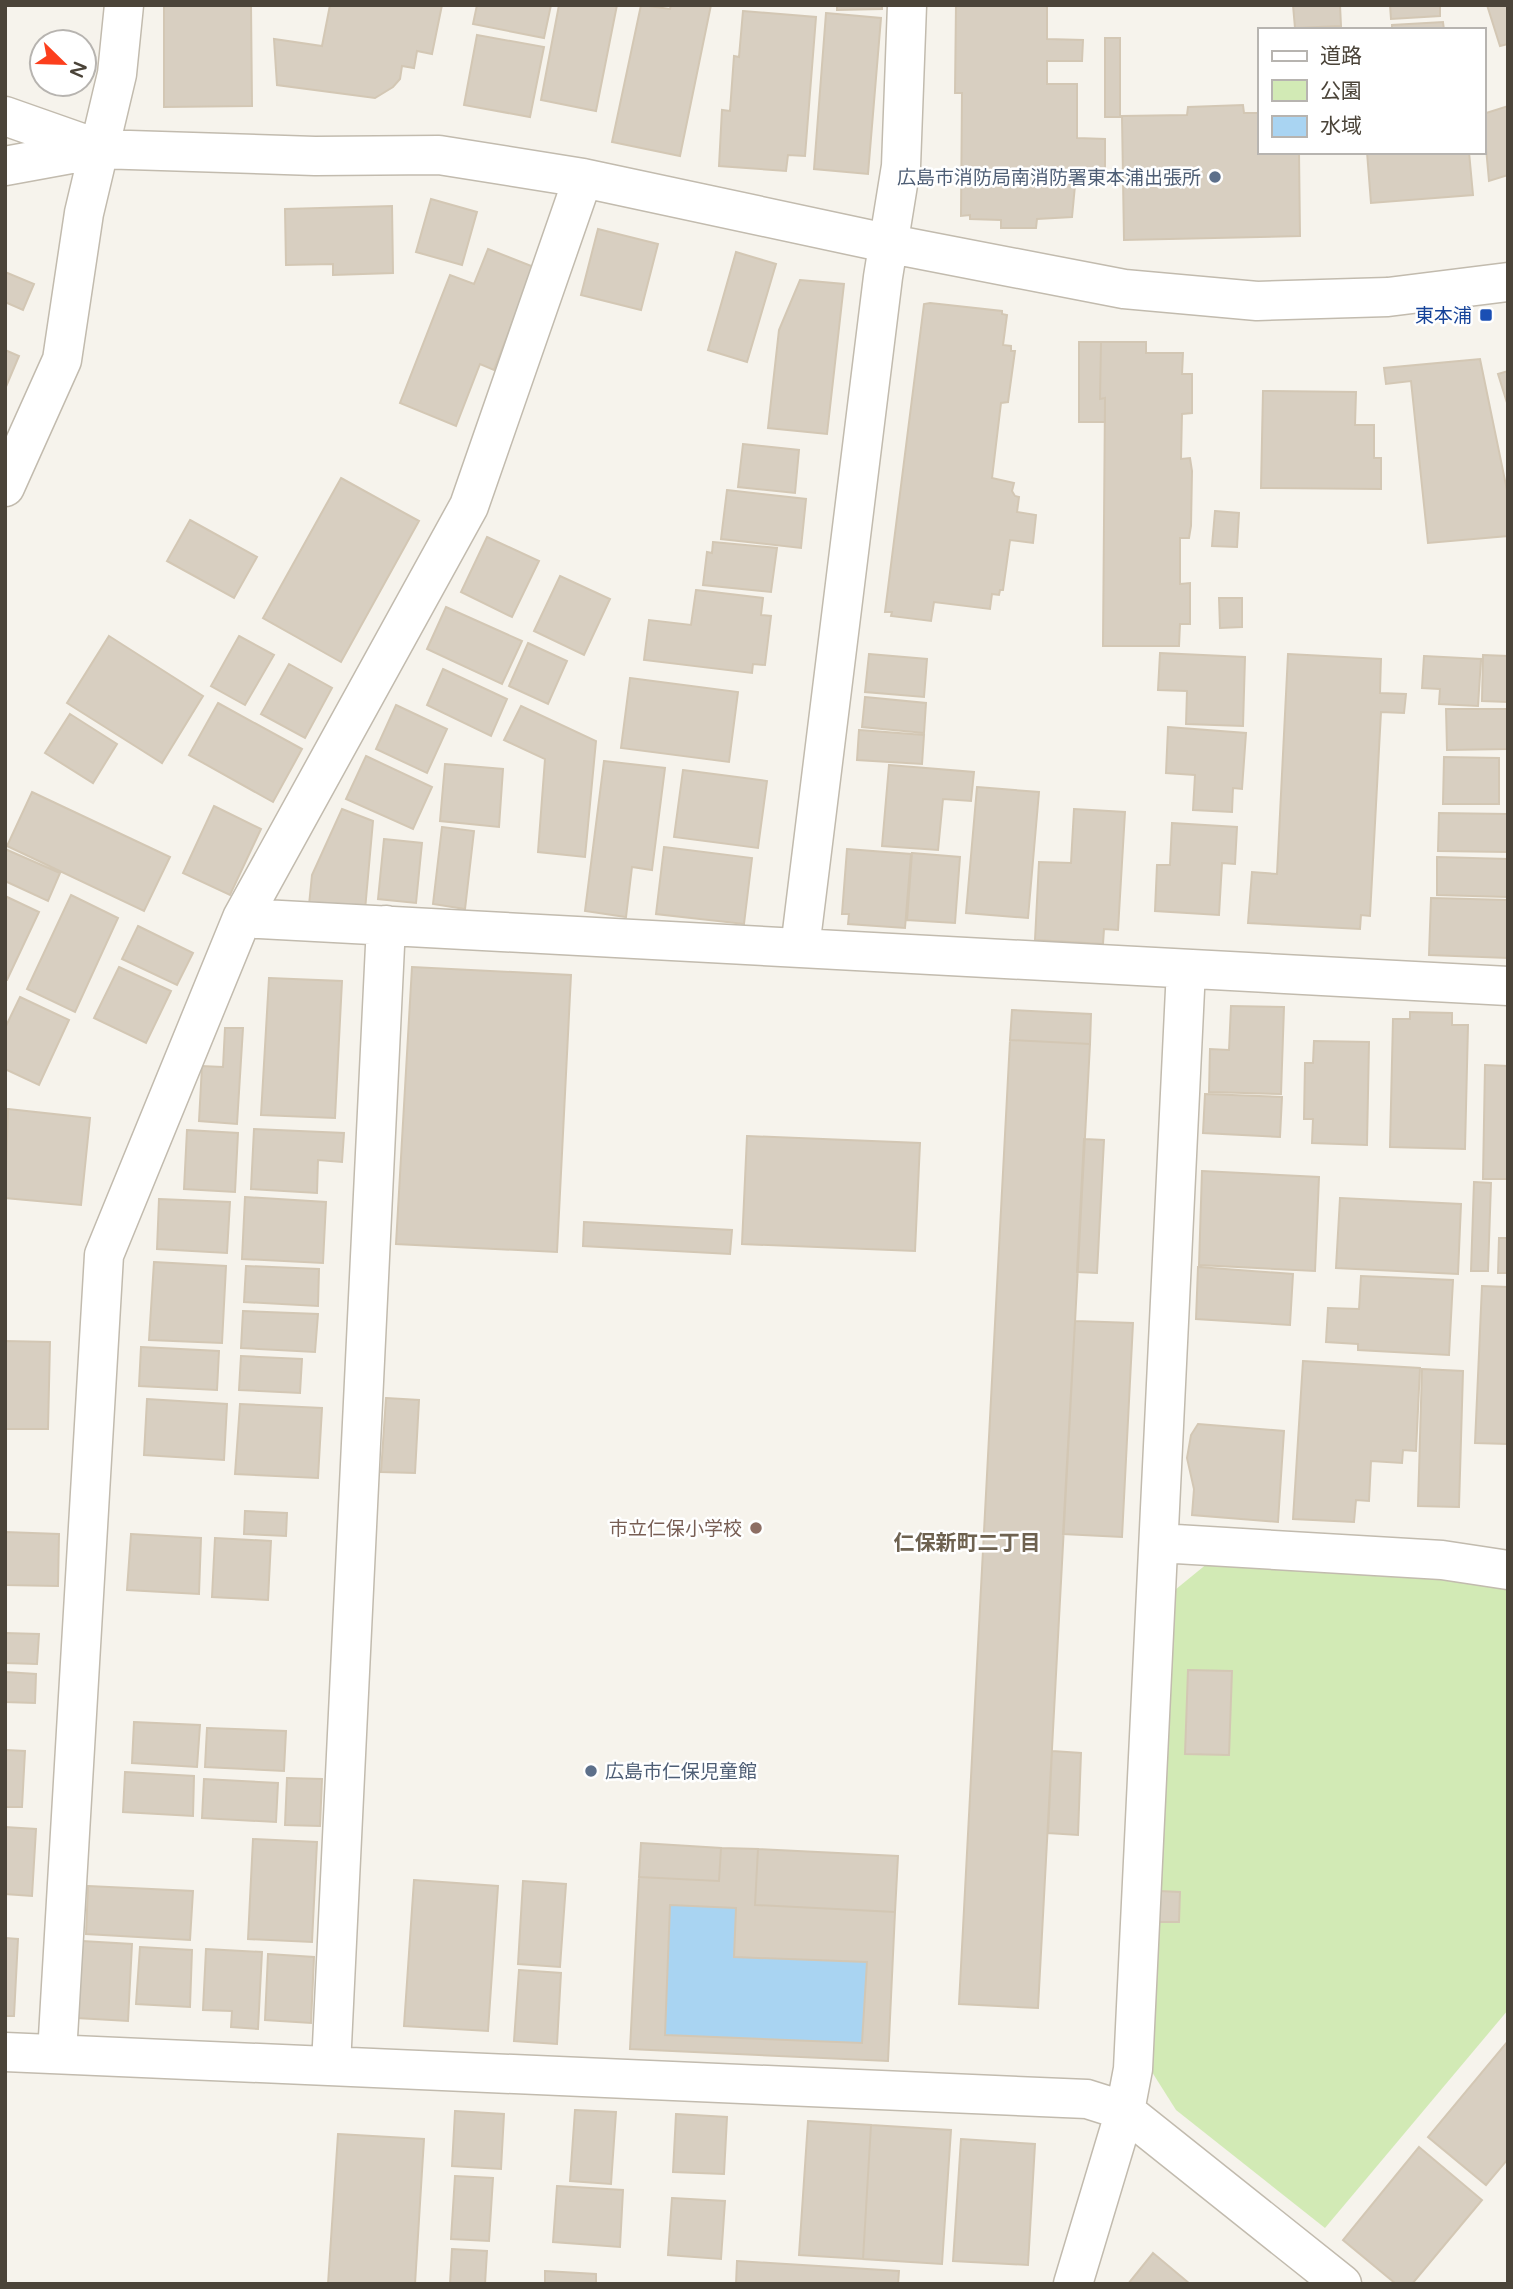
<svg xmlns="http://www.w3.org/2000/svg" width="1513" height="2289" viewBox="0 0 1513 2289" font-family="'Varela Round','Noto Sans JP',sans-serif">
  <rect width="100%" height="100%" fill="#f6f3ec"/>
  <!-- green -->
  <path fill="#d2eab5" d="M 1208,1563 L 1508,1583 L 1508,2010 L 1325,2228 L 1176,2110 L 1145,2061 L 1170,1594 Z"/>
  <!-- water -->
  <path fill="#a9d4f2" d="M 670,1905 L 736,1908 L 734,1957 L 867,1962 L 862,2043 L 665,2035 Z"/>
  <!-- building -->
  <path fill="#d8cfc1" stroke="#d3c7b4" stroke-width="2" fill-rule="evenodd" d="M 164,5 L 251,5 L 252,106 L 164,107 Z
    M 330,5 L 442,5 L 432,54 L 417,51 L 414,68 L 402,66 L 400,79 L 393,87 L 375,98 L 277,85 L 274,39 L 322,46 Z
    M 477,5 L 551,5 L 544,38 L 473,24 Z
    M 559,5 L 617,5 L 596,111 L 541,100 Z
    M 641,5 L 670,9 L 671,5 L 711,5 L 680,156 L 612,142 Z
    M 837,5 L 882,5 L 882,9 L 837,10 Z
    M 956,5 L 1047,5 L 1047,39 L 1083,40 L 1082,61 L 1047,61 L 1047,84 L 1077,84 L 1077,138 L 1105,139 L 1105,175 L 1076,175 L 1072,217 L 1037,219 L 1036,228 L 1001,228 L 1001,220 L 970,219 L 970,215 L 961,216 L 962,93 L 955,93 Z
    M 1293,5 L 1340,5 L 1341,26 L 1295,28 Z
    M 1390,5 L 1440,5 L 1440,16 L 1391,19 Z
    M 1487,5 L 1508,5 L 1508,44 L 1500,46 Z
    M 743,11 L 816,17 L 805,156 L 788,155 L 786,171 L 719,166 L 722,110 L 730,111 L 734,56 L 739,57 Z
    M 826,13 L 881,18 L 868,174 L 814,169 Z
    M 1443,22 L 1444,30 L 1392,30 L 1392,25 Z
    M 477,35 L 544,47 L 530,117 L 464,105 Z
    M 1105,38 L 1120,38 L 1120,117 L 1105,117 Z
    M 1243,105 L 1244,113 L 1259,113 L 1259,152 L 1299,152 L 1300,236 L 1124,240 L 1122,116 L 1187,115 L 1188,107 Z
    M 1508,106 L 1508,175 L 1489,181 L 1483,114 Z
    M 1367,152 L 1469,152 L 1473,195 L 1371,203 Z
    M 431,199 L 477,212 L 462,265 L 416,252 Z
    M 392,206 L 393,273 L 333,275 L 333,264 L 286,265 L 285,209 Z
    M 598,229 L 658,244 L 641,310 L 581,295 Z
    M 488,249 L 534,267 L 494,370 L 480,364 L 456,426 L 400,403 L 450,275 L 474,284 Z
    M 736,252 L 776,264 L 747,362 L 708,350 Z
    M 5,272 L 34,284 L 23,310 L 5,302 Z
    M 800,280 L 844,284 L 827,434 L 768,428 L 779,330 Z
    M 930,303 L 1002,311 L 1002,314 L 1007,315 L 1003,345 L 1011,346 L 1011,351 L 1015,351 L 1008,402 L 1001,403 L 992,478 L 1014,483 L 1012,491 L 1015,496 L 1019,497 L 1017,512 L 1036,515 L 1033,543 L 1010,540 L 1003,590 L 1000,590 L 999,595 L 992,594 L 990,609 L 934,602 L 931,621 L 891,616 L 892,612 L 885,612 L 924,304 Z
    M 1079,342 L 1101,342 L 1100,399 L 1105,398 L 1105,422 L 1079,422 Z
    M 1101,342 L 1146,342 L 1146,353 L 1183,353 L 1182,374 L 1192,374 L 1192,413 L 1182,414 L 1181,459 L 1190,458 L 1192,471 L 1191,526 L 1189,538 L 1180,538 L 1180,584 L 1190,583 L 1190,624 L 1180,624 L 1179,646 L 1103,646 L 1105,398 L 1100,399 Z
    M 5,350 L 19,356 L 5,389 Z
    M 1480,359 L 1508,495 L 1508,536 L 1428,543 L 1411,381 L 1386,384 L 1384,368 Z
    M 1508,371 L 1508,406 L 1498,374 Z
    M 1263,391 L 1356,392 L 1355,425 L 1374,425 L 1374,458 L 1381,458 L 1381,489 L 1261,488 Z
    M 743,444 L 799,450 L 795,493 L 738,487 Z
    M 341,478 L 419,521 L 341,662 L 263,618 Z
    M 727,490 L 806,499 L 801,548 L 721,539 Z
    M 1215,511 L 1239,513 L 1237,547 L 1212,546 Z
    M 190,520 L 257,557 L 234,598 L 167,561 Z
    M 487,537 L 539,561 L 512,617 L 461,592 Z
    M 713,542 L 777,548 L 771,592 L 703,585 L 707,552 L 712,553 Z
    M 560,576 L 610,599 L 584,655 L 534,631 Z
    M 696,590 L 763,598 L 761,615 L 771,616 L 765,665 L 753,664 L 752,673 L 644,660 L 649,620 L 691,625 Z
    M 1219,598 L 1242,598 L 1242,627 L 1220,628 Z
    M 446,607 L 522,641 L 502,684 L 427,649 Z
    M 109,636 L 203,696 L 162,763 L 67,703 Z
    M 239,636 L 274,655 L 245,705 L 211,686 Z
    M 528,643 L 567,661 L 548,704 L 509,686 Z
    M 1160,653 L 1245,657 L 1243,726 L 1186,724 L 1187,691 L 1158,690 Z
    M 869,654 L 927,659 L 924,697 L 865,692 Z
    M 1288,654 L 1381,659 L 1380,693 L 1406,694 L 1404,713 L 1381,712 L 1370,916 L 1361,915 L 1360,929 L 1248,923 L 1252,872 L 1277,874 Z
    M 1483,655 L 1508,656 L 1508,702 L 1482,701 Z
    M 1424,656 L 1481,659 L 1478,706 L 1439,704 L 1440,689 L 1422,688 Z
    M 289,664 L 332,688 L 305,738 L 261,714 Z
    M 443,669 L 507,699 L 491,736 L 427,705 Z
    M 630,678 L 738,692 L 729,762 L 621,748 Z
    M 865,697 L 926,703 L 924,733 L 862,727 Z
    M 218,703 L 302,749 L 273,802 L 189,755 Z
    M 396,705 L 447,729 L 427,773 L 376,749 Z
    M 521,706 L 596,741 L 585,857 L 538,852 L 545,759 L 504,740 Z
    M 1446,709 L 1508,709 L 1508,749 L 1447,750 Z
    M 70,714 L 117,744 L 93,783 L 45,753 Z
    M 1168,727 L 1246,733 L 1242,789 L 1233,788 L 1232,812 L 1193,810 L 1195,775 L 1166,773 Z
    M 859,730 L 924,735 L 922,764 L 857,760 Z
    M 366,756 L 432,787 L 413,829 L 346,799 Z
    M 1444,757 L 1499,758 L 1499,804 L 1443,804 Z
    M 604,761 L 665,768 L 652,870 L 632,867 L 626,917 L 585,911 Z
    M 445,764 L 503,769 L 499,827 L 440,821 Z
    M 889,765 L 974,772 L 971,801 L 943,799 L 938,850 L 882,846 Z
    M 683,770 L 767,781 L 758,848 L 674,837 Z
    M 977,787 L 1039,792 L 1028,918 L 966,913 Z
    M 32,792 L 170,857 L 144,911 L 7,846 Z
    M 214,806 L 261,829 L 230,895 L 183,873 Z
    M 342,809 L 373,821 L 365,910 L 309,905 L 312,875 Z
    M 1074,809 L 1125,812 L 1118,930 L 1104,929 L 1103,944 L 1035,940 L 1039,862 L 1071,863 Z
    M 1439,813 L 1508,814 L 1508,852 L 1438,851 Z
    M 1172,823 L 1237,827 L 1235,864 L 1222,863 L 1219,915 L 1155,911 L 1157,865 L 1170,865 Z
    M 442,827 L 474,831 L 465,909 L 433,904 Z
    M 384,839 L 422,843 L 416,903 L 378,899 Z
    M 664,847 L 752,858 L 744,924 L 656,914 Z
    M 5,849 L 60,873 L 48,901 L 5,881 Z
    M 847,849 L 911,854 L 905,928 L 848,924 L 849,914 L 842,914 Z
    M 912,853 L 960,857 L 955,923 L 907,920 Z
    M 1437,857 L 1508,859 L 1508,897 L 1437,895 Z
    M 71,895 L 118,918 L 75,1012 L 27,989 Z
    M 5,896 L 39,912 L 7,980 L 5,980 Z
    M 1431,898 L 1508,900 L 1508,958 L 1429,955 Z
    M 138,926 L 193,953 L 177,985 L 122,959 Z
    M 119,967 L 171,991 L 146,1043 L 94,1018 Z
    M 412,967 L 571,975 L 557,1252 L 396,1244 Z
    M 269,978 L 342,981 L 335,1118 L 261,1115 Z
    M 20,997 L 69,1020 L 39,1085 L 5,1069 L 5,1028 Z
    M 1231,1006 L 1284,1007 L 1281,1094 L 1209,1092 L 1210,1049 L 1229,1050 Z
    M 1012,1010 L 1091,1014 L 1090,1044 L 1010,1040 Z
    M 1410,1012 L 1452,1013 L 1452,1025 L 1468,1025 L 1465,1149 L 1390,1147 L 1393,1019 L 1410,1019 Z
    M 225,1028 L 243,1028 L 237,1124 L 199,1121 L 202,1066 L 223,1067 Z
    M 1010,1040 L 1090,1044 L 1038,2008 L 959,2004 Z
    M 1314,1041 L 1369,1042 L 1367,1145 L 1312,1143 L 1313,1119 L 1304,1119 L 1305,1063 L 1313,1063 Z
    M 1485,1065 L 1508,1066 L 1508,1179 L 1483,1179 Z
    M 1205,1094 L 1282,1097 L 1280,1137 L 1203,1133 Z
    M 8,1109 L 90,1118 L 81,1205 L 5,1198 Z
    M 254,1129 L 344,1133 L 342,1162 L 318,1160 L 317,1193 L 251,1189 Z
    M 187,1130 L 238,1133 L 235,1192 L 184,1189 Z
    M 747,1136 L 920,1143 L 915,1251 L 742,1244 Z
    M 1084,1139 L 1104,1140 L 1097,1273 L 1077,1272 Z
    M 1202,1171 L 1319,1177 L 1315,1271 L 1199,1265 Z
    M 1474,1182 L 1491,1183 L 1488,1271 L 1471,1271 Z
    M 245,1197 L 326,1202 L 323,1263 L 242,1259 Z
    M 1340,1198 L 1461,1204 L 1458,1274 L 1336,1268 Z
    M 159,1199 L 230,1202 L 227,1253 L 157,1249 Z
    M 584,1222 L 732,1230 L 730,1254 L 583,1246 Z
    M 1499,1238 L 1508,1238 L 1508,1273 L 1498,1273 Z
    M 154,1262 L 226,1266 L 222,1343 L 149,1340 Z
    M 246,1266 L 319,1269 L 318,1306 L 244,1302 Z
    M 1198,1267 L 1293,1274 L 1290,1325 L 1196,1319 Z
    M 1361,1276 L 1453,1280 L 1449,1355 L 1358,1350 L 1358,1344 L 1326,1342 L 1328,1308 L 1359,1309 Z
    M 1482,1286 L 1508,1287 L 1508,1444 L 1475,1443 Z
    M 243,1311 L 318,1314 L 315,1352 L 241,1348 Z
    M 1075,1321 L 1133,1323 L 1122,1537 L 1063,1534 Z
    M 5,1341 L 50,1342 L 48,1429 L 5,1429 Z
    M 141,1347 L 219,1351 L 217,1390 L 139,1386 Z
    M 241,1356 L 302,1359 L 300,1393 L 239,1390 Z
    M 1303,1361 L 1420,1368 L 1416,1451 L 1403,1450 L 1402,1463 L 1371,1461 L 1369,1501 L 1356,1500 L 1354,1522 L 1293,1519 Z
    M 1422,1369 L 1463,1371 L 1459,1507 L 1418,1506 Z
    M 386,1398 L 419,1400 L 415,1473 L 381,1472 Z
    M 147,1399 L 227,1404 L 224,1460 L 144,1455 Z
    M 240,1404 L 322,1408 L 318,1478 L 235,1474 Z
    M 1198,1424 L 1284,1431 L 1278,1522 L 1192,1515 L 1194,1489 L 1187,1458 L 1191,1435 Z
    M 245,1511 L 287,1513 L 286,1536 L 244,1534 Z
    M 5,1532 L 59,1534 L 58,1586 L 5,1585 Z
    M 131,1534 L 201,1538 L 199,1594 L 127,1590 Z
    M 215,1538 L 271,1541 L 268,1600 L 212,1597 Z
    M 5,1633 L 39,1634 L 37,1664 L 5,1663 Z
    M 1188,1670 L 1232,1671 L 1229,1755 L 1185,1754 Z
    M 5,1672 L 36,1674 L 35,1703 L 5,1702 Z
    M 134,1722 L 200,1725 L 197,1767 L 132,1763 Z
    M 207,1728 L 286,1731 L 284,1771 L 205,1767 Z
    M 5,1750 L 25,1751 L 22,1807 L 5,1807 Z
    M 1052,1751 L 1081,1753 L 1078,1835 L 1048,1833 Z
    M 125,1772 L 194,1776 L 193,1816 L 123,1812 Z
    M 287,1778 L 322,1779 L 320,1826 L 285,1825 Z
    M 204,1779 L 278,1783 L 276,1822 L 202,1818 Z
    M 5,1827 L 36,1829 L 32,1896 L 5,1894 Z
    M 253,1839 L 317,1842 L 312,1942 L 248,1939 Z
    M 641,1843 L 721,1848 L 719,1881 L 639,1877 Z
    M 721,1848 L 758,1849 L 755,1905 L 895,1912 L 888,2061 L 630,2049 L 639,1877 L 719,1881 ZM 670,1905 L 736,1908 L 734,1957 L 867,1962 L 862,2043 L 665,2035 Z
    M 758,1849 L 898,1856 L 895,1912 L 755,1905 Z
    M 414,1880 L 498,1886 L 488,2031 L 404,2026 Z
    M 523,1881 L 566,1884 L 560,1967 L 518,1964 Z
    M 88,1886 L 193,1891 L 190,1940 L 86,1934 Z
    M 1159,1891 L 1180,1892 L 1179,1922 L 1158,1922 Z
    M 5,1938 L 18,1939 L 14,2016 L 5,2016 Z
    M 82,1941 L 132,1944 L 128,2021 L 77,2018 Z
    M 140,1947 L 192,1950 L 190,2007 L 136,2004 Z
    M 206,1949 L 262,1952 L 258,2029 L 231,2027 L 232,2011 L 203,2010 Z
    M 268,1954 L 314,1957 L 311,2023 L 265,2020 Z
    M 519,1970 L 561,1973 L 557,2044 L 514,2041 Z
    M 1508,2041 L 1508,2159 L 1486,2185 L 1428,2137 Z
    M 575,2110 L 616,2112 L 611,2184 L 570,2181 Z
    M 455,2111 L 504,2114 L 501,2169 L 452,2166 Z
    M 676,2114 L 727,2117 L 724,2174 L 673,2172 Z
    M 808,2121 L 871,2125 L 863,2259 L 799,2255 Z
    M 871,2125 L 951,2130 L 942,2264 L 863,2259 Z
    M 338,2134 L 424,2139 L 415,2284 L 328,2284 Z
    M 961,2139 L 1035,2144 L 1028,2265 L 953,2261 Z
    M 1419,2147 L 1482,2200 L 1412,2284 L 1396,2284 L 1343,2240 Z
    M 455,2176 L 493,2178 L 489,2241 L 451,2239 Z
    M 557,2186 L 623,2190 L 620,2247 L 553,2242 Z
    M 672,2198 L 725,2201 L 721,2259 L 668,2255 Z
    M 452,2249 L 487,2251 L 485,2284 L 450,2284 Z
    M 1153,2253 L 1190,2284 L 1128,2284 Z
    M 737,2261 L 899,2271 L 898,2284 L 736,2284 Z
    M 545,2271 L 596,2274 L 596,2284 L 545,2284 Z"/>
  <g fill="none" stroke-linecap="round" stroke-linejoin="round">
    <defs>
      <path id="minor" d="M 5,116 L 96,148
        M 5,166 L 98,149 L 315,156 L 439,155 L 583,178 L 891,244 L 1124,289 L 1257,301 L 1388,297 L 1508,282
        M 5,487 L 62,360 L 84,213 L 117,74 L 124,5
        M 242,918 L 1508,986
        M 800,948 L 883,277 L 901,166 L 907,5
        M 1159,1543 L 1442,1560 L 1508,1570
        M 5,2052 L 1087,2099 L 1125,2111 L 1342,2284
        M 57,2054 L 104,1255 L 242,918 L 469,506 L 583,178
        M 331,2066 L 386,925
        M 1073,2284 L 1125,2111 L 1133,2069 L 1186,969"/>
    </defs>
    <!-- minor casing -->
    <use href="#minor" stroke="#c2bbae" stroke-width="41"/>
    <!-- minor -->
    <use href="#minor" stroke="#fff" stroke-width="38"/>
  </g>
  <!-- markers -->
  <g fill="#5c6f8a" stroke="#fff" stroke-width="2.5">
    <circle cx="1215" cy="177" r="7"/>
    <circle cx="591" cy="1771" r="7"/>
  </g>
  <rect fill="#1a4fb4" stroke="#fff" stroke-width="2.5" x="1479" y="308" width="14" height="14" rx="3.5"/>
  <circle fill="#8d6e63" stroke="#fff" stroke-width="2.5" cx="756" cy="1528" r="7"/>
  <g text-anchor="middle" stroke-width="5" stroke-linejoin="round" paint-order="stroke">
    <!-- service labels -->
    <g font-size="19" fill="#4e5e75" stroke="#fff" text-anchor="end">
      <text x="1201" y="184">広島市消防局南消防署東本浦出張所</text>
      <text x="605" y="1778" text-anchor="start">広島市仁保児童館</text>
    </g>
    <!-- transit labels -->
    <g font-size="19" fill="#164399" stroke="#fff" text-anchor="end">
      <text x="1472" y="322">東本浦</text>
    </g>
    <!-- education labels -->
    <g font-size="19" fill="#785e54" stroke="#fff" text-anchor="end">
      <text x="742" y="1535">市立仁保小学校</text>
    </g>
    <!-- neighbourhood labels -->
    <g font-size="21" font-weight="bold" fill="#6e6250" stroke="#fff">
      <text x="967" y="1550">仁保新町二丁目</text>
    </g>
  </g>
  <!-- border -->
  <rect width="1513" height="2289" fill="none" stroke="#4b4439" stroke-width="14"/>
  <!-- legend -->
  <rect x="1258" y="28" width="228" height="126" fill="#ffffff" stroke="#b7b4b0" stroke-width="2"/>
  <rect x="1272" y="51" width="35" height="10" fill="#ffffff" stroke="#b7b4b0" stroke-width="2"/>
  <text x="1320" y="63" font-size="21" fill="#4b4439">道路</text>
  <rect x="1272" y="80" width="35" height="21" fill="#d2eab5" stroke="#b7b4b0" stroke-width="2"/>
  <text x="1320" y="98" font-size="21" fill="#4b4439">公園</text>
  <rect x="1272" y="116" width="35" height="21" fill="#a9d4f2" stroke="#b7b4b0" stroke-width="2"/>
  <text x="1320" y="133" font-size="21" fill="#4b4439">水域</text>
  <!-- north arrow -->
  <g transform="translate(63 63) rotate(113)"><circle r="33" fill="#ffffff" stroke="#b7b4b0" stroke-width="2"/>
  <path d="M0-5L12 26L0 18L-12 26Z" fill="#fc3f1d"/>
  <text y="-10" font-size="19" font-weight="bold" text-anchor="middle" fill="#4b4439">N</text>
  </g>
</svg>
